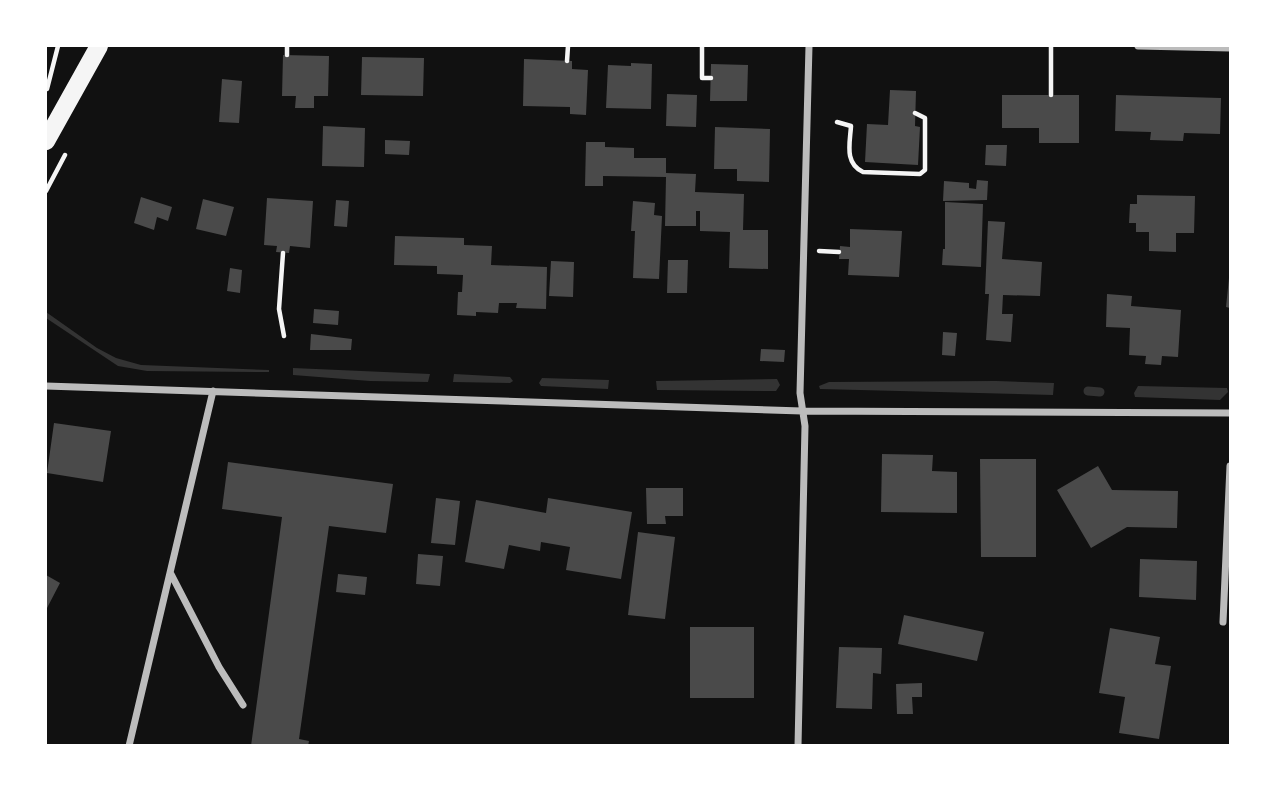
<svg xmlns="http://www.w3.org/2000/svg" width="1276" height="791" viewBox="0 0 1276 791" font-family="Rubik,sans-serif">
  <rect width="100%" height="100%" fill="#111"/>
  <!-- water -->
  <path fill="#333" d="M 46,312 L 97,348 L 116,358 L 141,365 L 269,370 L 269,372 L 147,371 L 118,366 L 46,318 Z
    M 293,368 L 430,374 L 428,382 L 370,381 L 293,375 Z
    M 454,374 L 510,377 L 513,381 L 510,383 L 453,382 Z
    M 542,378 L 609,380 L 608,389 L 541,386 L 539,383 Z
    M 777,379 L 780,385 L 776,391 L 657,390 L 656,381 Z
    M 996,381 L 1054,383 L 1053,395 L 820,389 L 819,386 L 829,382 Z
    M 1138,386 L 1227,388 L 1228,392 L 1220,400 L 1135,397 L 1134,393 Z"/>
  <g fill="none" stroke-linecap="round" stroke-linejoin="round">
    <!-- stream -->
    <path stroke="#333" stroke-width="9" d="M 1088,391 L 1100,392"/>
  </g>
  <!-- building -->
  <path fill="#4a4a4a" d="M 283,55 L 329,56 L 328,96 L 314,96 L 314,108 L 295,108 L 296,96 L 282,96 Z
    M 362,57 L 424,58 L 423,96 L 361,95 Z
    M 524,59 L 572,61 L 572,69 L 588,70 L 586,115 L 570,114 L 570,107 L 523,106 Z
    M 631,63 L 652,64 L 651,109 L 606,108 L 608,65 L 631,66 Z
    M 711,64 L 748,65 L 747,101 L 710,101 Z
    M 222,79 L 242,81 L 239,123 L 219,122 Z
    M 890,90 L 916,91 L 915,126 L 920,127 L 918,165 L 865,162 L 867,124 L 888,125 Z
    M 667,94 L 697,95 L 696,127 L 666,126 Z
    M 1002,95 L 1079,95 L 1079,143 L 1039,143 L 1039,128 L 1002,128 Z
    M 1116,95 L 1221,98 L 1220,134 L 1184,133 L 1183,141 L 1150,140 L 1151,132 L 1115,131 Z
    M 323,126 L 365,128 L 364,167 L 322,166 Z
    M 715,127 L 770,129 L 769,182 L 737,181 L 737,169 L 714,169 Z
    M 385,140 L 410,141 L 409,155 L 385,154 Z
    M 586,142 L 605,142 L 605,147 L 634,148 L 634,158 L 666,158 L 666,173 L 696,174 L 695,192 L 744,194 L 743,230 L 768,230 L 768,269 L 729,268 L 730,232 L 700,231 L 700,211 L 696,211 L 696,226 L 665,226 L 666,177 L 603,176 L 603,186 L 585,186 Z
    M 986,145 L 1007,145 L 1006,166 L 985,165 Z
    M 977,180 L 988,181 L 987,200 L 943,201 L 944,181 L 969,183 L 969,188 L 976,189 Z
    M 1137,195 L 1195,196 L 1194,233 L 1176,233 L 1176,252 L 1149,251 L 1149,232 L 1136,232 L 1136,223 L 1129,223 L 1130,204 L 1137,204 Z
    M 141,197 L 172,207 L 168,221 L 157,217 L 154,230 L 134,223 Z
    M 267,198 L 313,201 L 310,248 L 290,246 L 289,253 L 276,252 L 277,246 L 264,245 Z
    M 203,199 L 234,207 L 226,236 L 196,229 Z
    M 336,200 L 349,201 L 347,227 L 334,226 Z
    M 633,201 L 655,203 L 654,215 L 662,216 L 659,279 L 633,278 L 635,231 L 631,231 Z
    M 945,202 L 983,204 L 981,267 L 942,265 L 943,249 L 945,249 Z
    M 988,221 L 1005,222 L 1002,259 L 1042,262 L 1040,296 L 1003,295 L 1002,314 L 1013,314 L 1011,342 L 986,340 L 989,294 L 985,294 Z
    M 850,229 L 902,231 L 899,277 L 848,275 L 849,259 L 839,259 L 840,246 L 850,247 Z
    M 395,236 L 464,238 L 464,245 L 492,246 L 491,265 L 547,267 L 546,309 L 516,308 L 517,303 L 499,303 L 498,313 L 476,312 L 476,316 L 457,315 L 458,292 L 462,292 L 463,275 L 437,274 L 437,266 L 394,265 Z
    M 668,260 L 688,260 L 687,293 L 667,293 Z
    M 551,261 L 574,262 L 573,297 L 549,296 Z
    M 230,268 L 242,270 L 240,293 L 227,291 Z
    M 1229,278 L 1230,278 L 1230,308 L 1226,307 Z
    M 1107,294 L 1132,296 L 1131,306 L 1181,310 L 1178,357 L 1162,356 L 1161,365 L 1145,364 L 1146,356 L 1129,355 L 1130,328 L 1106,327 Z
    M 314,309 L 339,311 L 338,325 L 313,323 Z
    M 943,332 L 957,333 L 955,356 L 942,355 Z
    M 311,334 L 352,339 L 351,350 L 310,350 Z
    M 761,349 L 785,350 L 784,362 L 760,361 Z
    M 54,423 L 111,431 L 103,482 L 47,473 Z
    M 882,454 L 933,455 L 932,471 L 957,472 L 957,513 L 881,512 Z
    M 980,459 L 1036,459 L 1036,557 L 981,557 Z
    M 228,462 L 393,484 L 386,533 L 329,526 L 299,739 L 309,741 L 308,746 L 251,746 L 282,517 L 222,509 Z
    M 1098,466 L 1112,490 L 1178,491 L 1177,528 L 1127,527 L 1091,548 L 1057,490 Z
    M 646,488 L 683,488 L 683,516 L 665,516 L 666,524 L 647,524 Z
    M 436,498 L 460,501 L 455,545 L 431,543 Z
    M 548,498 L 632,512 L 621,579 L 566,570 L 570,547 L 541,542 L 540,551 L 509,545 L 504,569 L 465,562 L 476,500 L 546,513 Z
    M 638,532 L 675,537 L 665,619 L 628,615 Z
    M 418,554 L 443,556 L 440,586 L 416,584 Z
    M 1140,559 L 1197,561 L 1196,600 L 1139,597 Z
    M 338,574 L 367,577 L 365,595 L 336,592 Z
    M 46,575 L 60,583 L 46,610 Z
    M 904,615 L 984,632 L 977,661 L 898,644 Z
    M 690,627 L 754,627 L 754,698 L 690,698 Z
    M 1110,628 L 1160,637 L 1155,664 L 1171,666 L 1159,739 L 1119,733 L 1125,697 L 1099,693 Z
    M 839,647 L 882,648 L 881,674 L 873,673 L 872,709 L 836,708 Z
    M 922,683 L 922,697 L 912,697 L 913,714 L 897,714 L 896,684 Z"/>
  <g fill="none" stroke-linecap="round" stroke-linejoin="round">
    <!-- path -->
    <path stroke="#f5f5f5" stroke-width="4.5" d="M 287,46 L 287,55
      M 702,46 L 702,78 L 711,78
      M 567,61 L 568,46
      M 47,89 L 58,46
      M 1051,95 L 1051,46
      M 837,122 L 851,126 C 850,143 844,163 863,172 L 920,174 L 925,170 L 925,118 L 915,113
      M 46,191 L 65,155
      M 819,251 L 839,252
      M 283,253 L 279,309 L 284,336"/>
    <!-- minor -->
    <path stroke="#bcbcbc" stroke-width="7" d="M 1138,46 L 1230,48
      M 46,386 L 802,411 L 1230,413
      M 171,574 L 219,667 L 243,705
      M 1223,622 L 1230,466
      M 129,746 L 213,391
      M 798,746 L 805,426 L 800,393 L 809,46"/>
    <!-- primary -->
    <path stroke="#f5f5f5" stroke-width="18" d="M 46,141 L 99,46"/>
  </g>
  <!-- border -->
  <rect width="1276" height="791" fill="none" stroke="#ffffff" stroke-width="94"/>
</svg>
